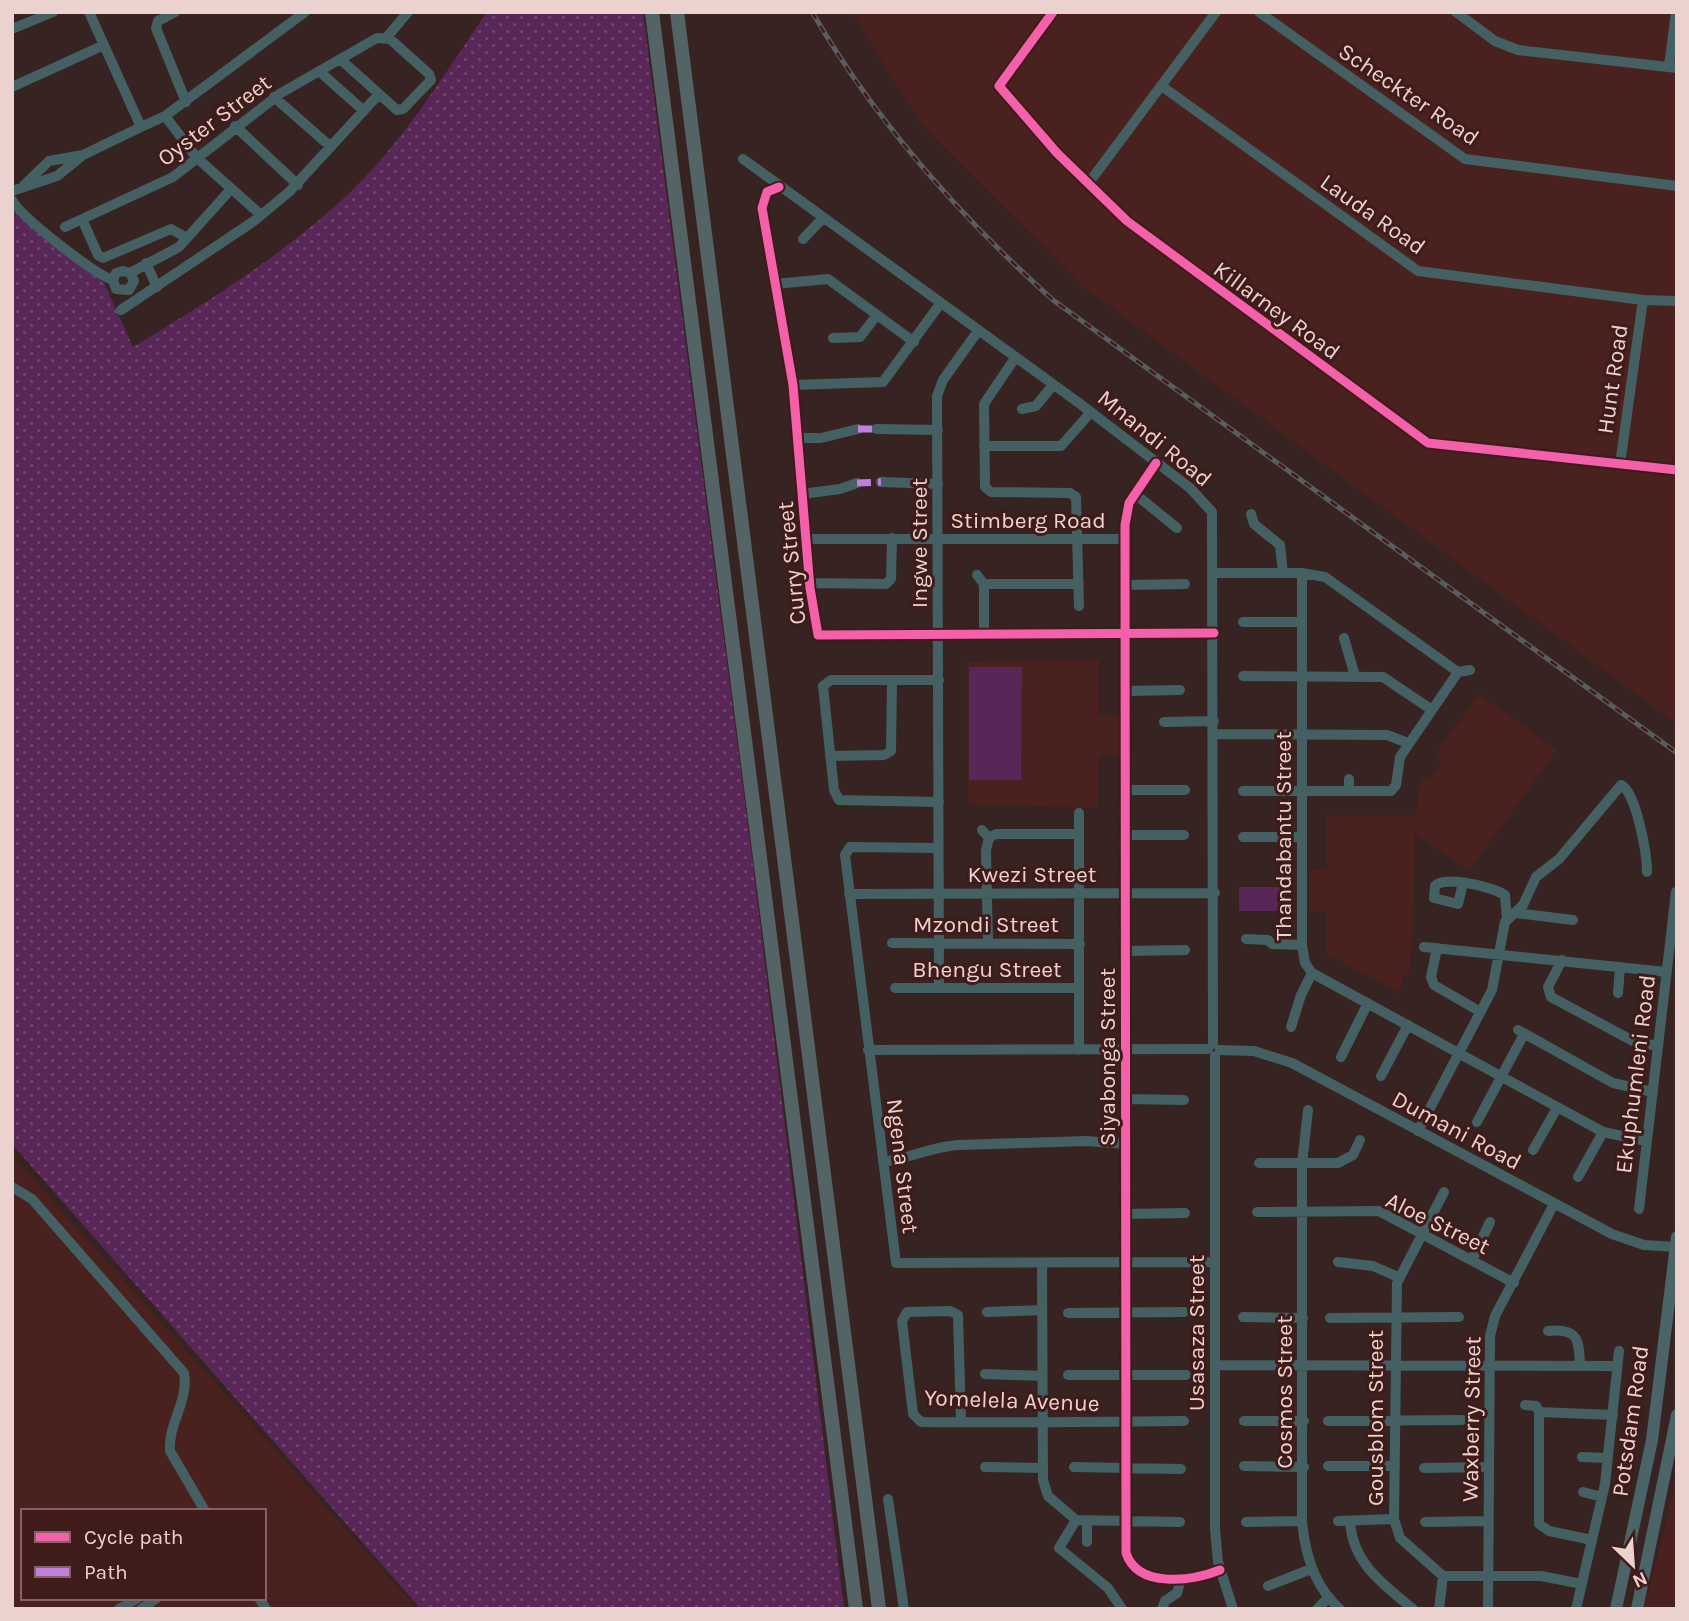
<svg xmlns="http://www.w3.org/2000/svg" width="1689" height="1621" viewBox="0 0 1689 1621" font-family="Karla,sans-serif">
  <defs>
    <pattern id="grass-dots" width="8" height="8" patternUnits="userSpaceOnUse" patternTransform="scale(1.75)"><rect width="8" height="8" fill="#592658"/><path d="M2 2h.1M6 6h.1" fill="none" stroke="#71456f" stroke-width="1.8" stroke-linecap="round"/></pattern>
  </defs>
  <rect width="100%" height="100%" fill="#372321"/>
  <!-- built -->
  <path fill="#49211e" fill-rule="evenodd" d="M 852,12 L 1677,12 L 1677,724 L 1082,286 L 920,123 Z
    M 1035,660 L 1099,660 L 1099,715 L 1119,715 L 1119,755 L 1099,755 L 1098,808 L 968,804 L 967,662 Z
    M 1479,694 L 1557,750 L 1469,871 L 1415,833 L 1412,947 L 1409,974 L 1404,976 L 1399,993 L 1327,954 L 1327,912 L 1309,912 L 1309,870 L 1327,869 L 1327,815 L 1416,815 L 1421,778 L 1430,779 L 1441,763 L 1437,752 Z
    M 12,1155 L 236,1406 L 417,1609 L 12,1609 ZM 23,1511 L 264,1511 L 264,1598 L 23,1598 Z
    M 1677,1466 L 1677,1609 L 1644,1609 L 1672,1496 Z"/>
  <!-- grass -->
  <path fill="url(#grass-dots)" d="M 487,12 L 643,12 L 752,857 L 844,1609 L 421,1609 L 12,1144 L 12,210 L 104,283 L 133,347 C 206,303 281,256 343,199 C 401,146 443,76 487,12 Z"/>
  <!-- pitch -->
  <path fill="#592658" d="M 969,667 L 1022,667 L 1021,780 L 969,780 Z
    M 1239,887 L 1281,887 L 1281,911 L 1239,911 Z"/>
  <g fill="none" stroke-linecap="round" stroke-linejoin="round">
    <!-- minor -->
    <path stroke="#446063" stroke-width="10" d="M 89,12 L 141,127 L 165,116 L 197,158 L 261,215
      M 175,12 L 158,21 L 156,28 L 186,102
      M 1053,12 L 999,86 L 1057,153 L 1127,221 L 1428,443 L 1677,470
      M 1259,12 L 1465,159 L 1677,186
      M 1456,12 L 1495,41 L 1518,50 L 1677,68
      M 12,29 L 53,12
      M 387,37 L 408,12
      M 1669,66 L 1676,12
      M 319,71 L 364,111
      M 12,87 L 104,45
      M 1163,87 L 1418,271 L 1643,300 L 1677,301
      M 274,97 L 331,147
      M 165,116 L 305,12
      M 235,126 L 298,185
      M 743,159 L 1079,403 L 1190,488 L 1212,512 L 1213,1044
      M 1088,184 L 1216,12
      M 24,185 L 49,161 L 83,155
      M 779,187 L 767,192 L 762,208 L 793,385 L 810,588 L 818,635 L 1214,633
      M 12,191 L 57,176 L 83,155 L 141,127
      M 12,200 C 21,217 94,274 113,280 L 116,289 L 129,290 L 134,281 L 130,273 L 123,271 L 116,273 L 113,280
      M 82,219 L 98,255 L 103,258 L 171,229 L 187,238
      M 65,227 L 173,177 L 281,93 L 377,38 L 390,39 L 429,74 L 431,80 L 403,109 L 397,110 L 340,59
      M 803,239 L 822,219
      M 146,263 L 157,287
      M 130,273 L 179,247 L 231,189
      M 775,284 L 828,279 L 914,342
      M 121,310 L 254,221 L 289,192 L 379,94
      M 833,338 L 860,337 L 877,315
      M 1015,358 L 984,404 L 985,487 L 991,492 L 1070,493 L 1076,497 L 1079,606
      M 793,385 L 883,382 L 940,304
      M 1022,409 L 1036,406 L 1053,385
      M 876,429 L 938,430
      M 798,438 L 821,438 L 858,429
      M 984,446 L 1061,446 L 1091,412
      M 1156,463 L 1129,503 L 1125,525 L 1126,1553 C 1138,1589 1192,1581 1220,1570
      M 1620,464 L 1643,300
      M 881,482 L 938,484
      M 802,494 L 840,489 L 857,483
      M 1135,494 L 1177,528
      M 1251,514 L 1254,524 L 1280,545 L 1283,573
      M 806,539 L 1125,539
      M 1214,573 L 1302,573 L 1325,577 L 1458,672
      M 1302,573 L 1302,945 L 1305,963 L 1312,973 L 1603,1132 L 1646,1141
      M 977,575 L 984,584
      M 809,583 L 886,584 L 891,579 L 892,538
      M 1126,585 L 1185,584
      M 1243,622 L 1302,622
      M 984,633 L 984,584 L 1079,584
      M 1344,638 L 1355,676
      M 1458,672 L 1470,670
      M 1243,676 L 1383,677 L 1432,710
      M 1126,691 L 1180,690
      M 1164,722 L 1214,721
      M 1214,734 L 1387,735 L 1408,743
      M 830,756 L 884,755 L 891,751 L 892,680
      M 1126,790 L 1185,790
      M 1243,791 L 1391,791 L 1396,785 L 1400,757 L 1458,672
      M 1349,791 L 1349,779
      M 939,802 L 839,800 L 834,790 L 823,686 L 831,680 L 939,680
      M 982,830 L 989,838
      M 1126,835 L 1184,835
      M 1243,837 L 1302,837
      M 938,848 L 850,847 L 845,855 L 896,1263 L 1215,1262
      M 1463,883 L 1458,904 L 1434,898 L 1435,886 C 1444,875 1493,887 1505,895 L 1507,919
      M 849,894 L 1215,893
      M 1515,913 L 1573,920
      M 1246,939 L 1268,940 L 1272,944 L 1302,945
      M 988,942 L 986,850 L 989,838 L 996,834 L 1079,834
      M 892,943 L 1080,944
      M 1424,947 L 1666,972
      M 1437,948 L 1431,977 L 1434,985 L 1479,1011
      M 1126,951 L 1185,950
      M 1562,960 L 1548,987 L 1551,997 L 1633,1041 L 1657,1046
      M 895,988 L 1078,988
      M 939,988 L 937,396 L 943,380 L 978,331
      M 1618,993 L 1620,967
      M 1291,1027 L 1301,995 L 1312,973
      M 1518,1030 L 1613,1083 L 1653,1092
      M 868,1050 L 1208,1049
      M 1079,1050 L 1079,813
      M 1220,1050 L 1254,1051 L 1292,1063 L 1612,1234 L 1644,1245 L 1677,1247
      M 1215,1056 L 1215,1529 L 1218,1562 L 1233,1609
      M 1341,1057 L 1368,1003
      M 1381,1076 L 1408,1025
      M 1127,1099 L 1184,1100
      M 1308,1110 L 1302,1164 L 1302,1521 C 1305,1554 1314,1587 1340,1609
      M 1477,1122 L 1524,1034
      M 1418,1131 L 1492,990 L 1505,922 L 1523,905 L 1536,877 L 1559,859 L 1621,785 C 1636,791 1647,854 1647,872
      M 1533,1150 L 1557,1108
      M 883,1162 C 909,1158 932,1147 958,1145 L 1086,1141 L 1127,1144
      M 1259,1163 L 1338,1163 L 1353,1155 L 1360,1140
      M 1578,1177 L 1603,1132
      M 12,1187 L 32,1199 L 184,1373 C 189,1401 168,1423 170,1451 L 205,1511
      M 1444,1192 L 1397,1283 L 1394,1519 L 1400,1538 L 1443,1576 L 1541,1576 L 1582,1584
      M 1639,1209 L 1676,892
      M 1257,1212 L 1379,1211 L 1514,1283
      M 1126,1214 L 1185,1213
      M 1472,1260 L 1490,1222
      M 1338,1262 L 1373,1266 L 1398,1277
      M 1042,1263 L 1043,1480 L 1048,1496 L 1076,1520 L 1180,1522
      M 987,1312 L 1042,1310
      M 1068,1313 L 1184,1312
      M 1243,1317 L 1303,1318
      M 1330,1318 L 1459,1317
      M 1548,1331 C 1578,1328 1579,1339 1580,1365
      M 1216,1365 L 1617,1366
      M 985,1374 L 1042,1376
      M 1068,1375 L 1186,1375
      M 1525,1405 L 1536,1406 L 1539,1412 L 1613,1415
      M 1539,1412 L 1539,1524 L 1549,1531 L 1592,1540
      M 1244,1421 L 1304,1421
      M 1328,1421 L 1462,1420
      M 961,1422 L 958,1315 L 950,1311 L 907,1312 L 902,1321 L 913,1414 L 921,1422 C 1009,1423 1096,1422 1184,1421
      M 1582,1457 L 1607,1458
      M 1244,1466 L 1304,1467
      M 1328,1466 L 1395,1466
      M 985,1467 L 1043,1468
      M 1074,1467 L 1181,1469
      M 1424,1468 L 1489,1467
      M 1583,1492 L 1602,1497
      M 888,1499 L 904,1609
      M 1076,1520 L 1059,1548 L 1108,1588 L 1122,1609
      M 1338,1521 L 1394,1519
      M 1350,1521 C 1352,1563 1383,1584 1413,1609
      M 1246,1522 L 1302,1521
      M 1425,1522 L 1489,1521
      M 1087,1542 L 1087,1522
      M 1268,1586 L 1311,1569
      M 259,1598 L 266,1609
      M 119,1609 L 138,1598
      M 141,1609 L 157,1598
      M 1162,1609 L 1165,1601 L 1177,1593 L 1181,1578
      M 1317,1609 L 1329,1597
      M 1439,1609 L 1443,1576
      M 1488,1609 L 1490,1336 L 1495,1316 L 1554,1204
      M 1576,1609 L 1605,1484 L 1619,1351"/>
    <!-- major -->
    <path stroke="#4b6467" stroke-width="12" d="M 1616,1609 L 1652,1440 L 1677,1237
      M 1637,1609 L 1677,1415"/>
    <!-- highway -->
    <path stroke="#546466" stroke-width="14" d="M 652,12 L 856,1609
      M 677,12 L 879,1609"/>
    <defs>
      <path id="rail" d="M 812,12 C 876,122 958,215 1053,300 L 1677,753"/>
    </defs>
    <!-- rail casing -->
    <use href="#rail" stroke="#585e5f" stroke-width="5"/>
    <!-- rail -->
    <use href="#rail" stroke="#3f1b19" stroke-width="2.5" stroke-dasharray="8" stroke-linecap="butt"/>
    <!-- quiet -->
    <path stroke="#c07fdc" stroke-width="7" stroke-dasharray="14 7" stroke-linecap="butt" d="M 858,429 L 876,429
      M 857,483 L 881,482"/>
    <defs>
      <path id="cycleway" d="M 1053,12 L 999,86 L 1057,153 L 1127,221 L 1428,443 L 1677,470
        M 779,187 L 767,192 L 762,208 L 793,385 L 810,588 L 818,635 L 1214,633
        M 1156,463 L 1129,503 L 1125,525 L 1126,1553 C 1138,1589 1192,1581 1220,1570"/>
    </defs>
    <!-- cycleway casing -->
    <use href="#cycleway" stroke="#3f1b19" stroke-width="13"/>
    <!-- cycleway -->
    <use href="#cycleway" stroke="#f560ab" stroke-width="9"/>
  </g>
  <g text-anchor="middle" stroke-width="6" stroke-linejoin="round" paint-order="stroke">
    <!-- street labels -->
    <g font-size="23" fill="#ebd2cf" stroke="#3f1b19">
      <text transform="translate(1409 94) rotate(34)" y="8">Scheckter Road</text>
      <text transform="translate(214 120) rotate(-37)" y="8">Oyster Street</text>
      <text transform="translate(1373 214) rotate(35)" y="8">Lauda Road</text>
      <text transform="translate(1277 310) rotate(36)" y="8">Killarney Road</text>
      <text transform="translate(1612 379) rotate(-82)" y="8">Hunt Road</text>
      <text transform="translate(1155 438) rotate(39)" y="8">Mnandi Road</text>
      <text x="1028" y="528">Stimberg Road</text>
      <text transform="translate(919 543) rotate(-90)" y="8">Ingwe Street</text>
      <text transform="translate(791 563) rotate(-96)" y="8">Curry Street</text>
      <text transform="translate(1283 836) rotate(-90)" y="8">Thandabantu Street</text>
      <text x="1032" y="882">Kwezi Street</text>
      <text x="986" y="932">Mzondi Street</text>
      <text x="987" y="977">Bhengu Street</text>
      <text transform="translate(1107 1057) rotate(-90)" y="8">Siyabonga Street</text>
      <text transform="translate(1635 1074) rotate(-83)" y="8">Ekuphumleni Road</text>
      <text transform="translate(1457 1130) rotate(28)" y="8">Dumani Road</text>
      <text transform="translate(903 1166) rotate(83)" y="8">Ngena Street</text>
      <text transform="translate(1438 1223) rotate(26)" y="8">Aloe Street</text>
      <text transform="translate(1196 1333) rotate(-90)" y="8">Usasaza Street</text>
      <text transform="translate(1284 1392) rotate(-90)" y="8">Cosmos Street</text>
      <text transform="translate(1012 1400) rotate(2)" y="8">Yomelela Avenue</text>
      <text transform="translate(1375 1418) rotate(-90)" y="8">Gousblom Street</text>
      <text transform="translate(1471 1419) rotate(-89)" y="8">Waxberry Street</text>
      <text transform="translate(1630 1421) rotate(-82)" y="8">Potsdam Road</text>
    </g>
  </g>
  <!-- border -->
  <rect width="1689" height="1621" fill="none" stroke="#ebd2cf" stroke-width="28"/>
  <!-- legend -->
  <rect x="21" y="1509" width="245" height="91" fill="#3f1b19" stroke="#846462" stroke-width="2"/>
  <rect x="35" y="1532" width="35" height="10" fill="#f560ab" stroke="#846462" stroke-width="2"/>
  <text x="84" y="1544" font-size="21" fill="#ebd2cf">Cycle path</text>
  <rect x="35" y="1567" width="35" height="10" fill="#c07fdc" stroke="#846462" stroke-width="2"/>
  <text x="84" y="1579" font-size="21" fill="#ebd2cf">Path</text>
  <!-- north arrow -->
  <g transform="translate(1633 1565) rotate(155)" stroke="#3f1b19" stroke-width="5" paint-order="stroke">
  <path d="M0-5L12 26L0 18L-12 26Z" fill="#ebd2cf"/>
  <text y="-10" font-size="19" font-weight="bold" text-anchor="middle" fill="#ebd2cf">N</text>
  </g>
</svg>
